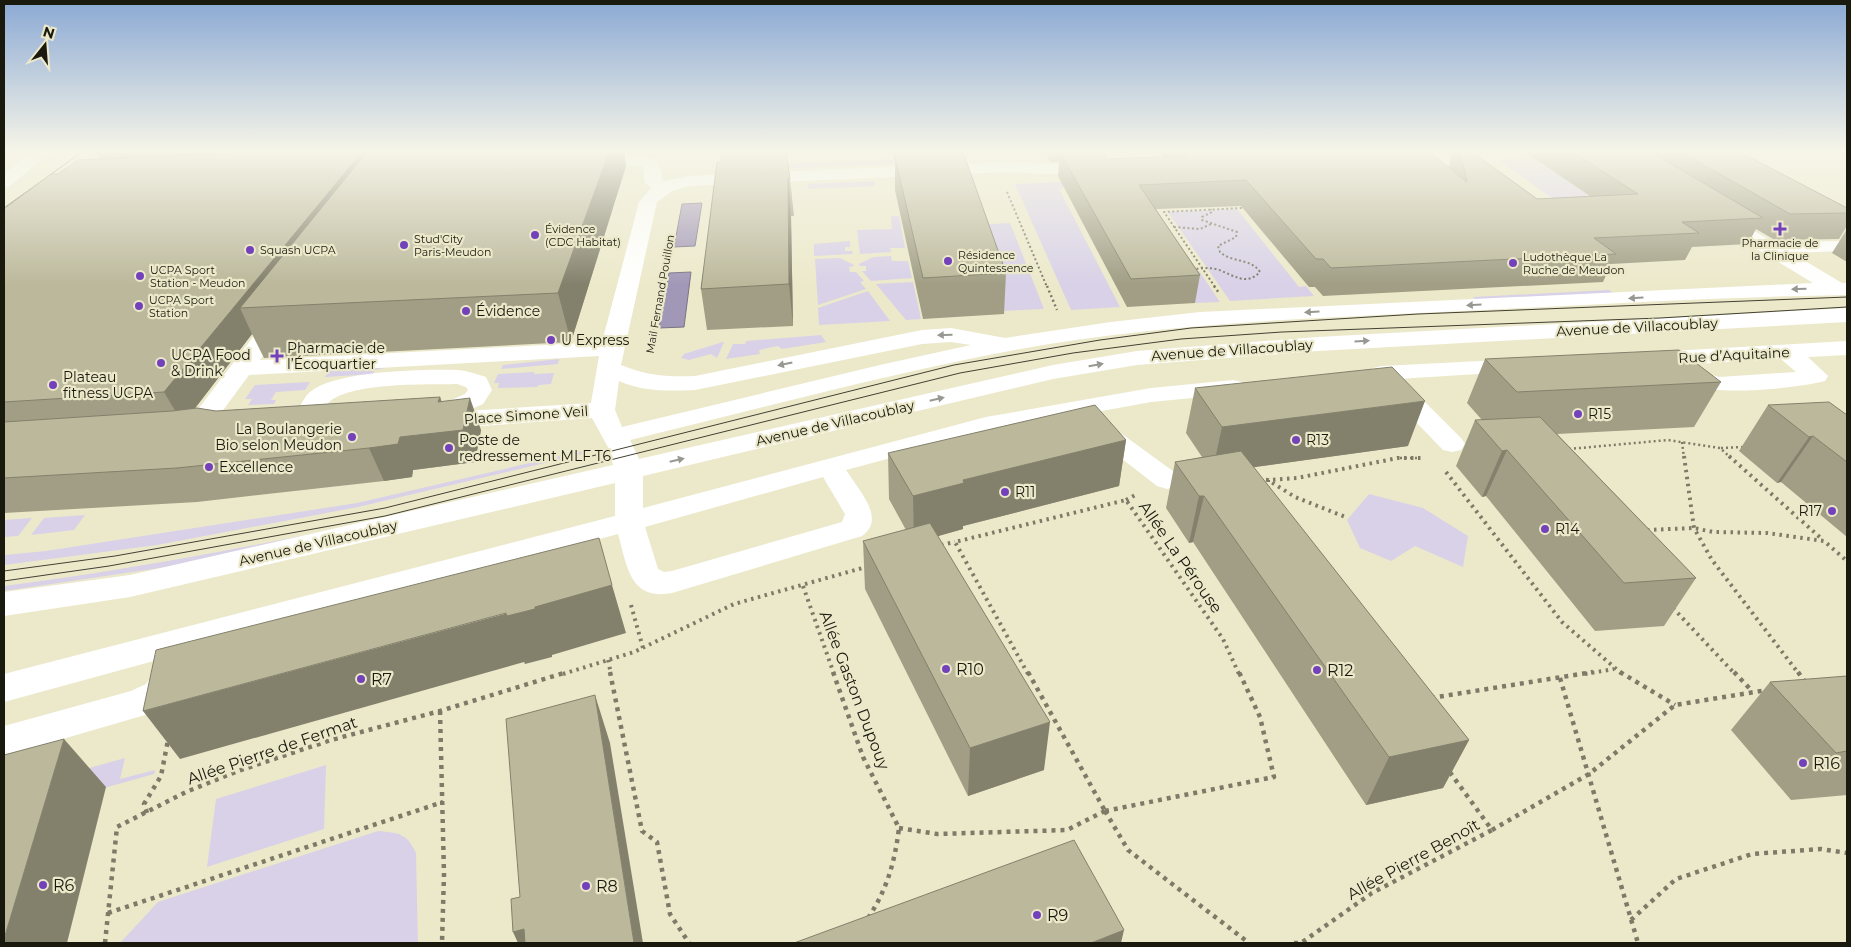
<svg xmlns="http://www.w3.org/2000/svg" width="1851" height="947" viewBox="0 0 1851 947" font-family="Montserrat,sans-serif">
  <rect width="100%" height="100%" fill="#ece9cb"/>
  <!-- green -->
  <path fill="#d8d1e8" d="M 964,156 L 966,161 L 725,171 L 725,166 Z
    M 1573,156 L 1602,162 L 1586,222 L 1498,160 Z
    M 1108,180 L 1059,189 L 1120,307 L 1071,310 L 1015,184 Z
    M 875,181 L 875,186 L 808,189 L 808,184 Z
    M 1237,209 L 1299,287 L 1306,286 L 1314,296 L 1230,301 L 1168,212 Z
    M 891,216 L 899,216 L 905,248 L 890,248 L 891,252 L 860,254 L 857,230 L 892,229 Z
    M 1010,223 L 1044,309 L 1003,311 L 974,225 Z
    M 850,241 L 850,247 L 845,247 L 845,251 L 852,251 L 853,254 L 814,256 L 814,244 Z
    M 891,256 L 892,261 L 908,261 L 912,278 L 871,281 L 862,271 L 866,271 L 866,266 L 860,266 L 859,264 L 873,257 Z
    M 840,258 L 854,265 L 854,266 L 849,267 L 850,272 L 856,272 L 864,281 L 860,282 L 866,289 L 818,305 L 815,259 Z
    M 1199,271 L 1220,302 L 1195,303 L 1175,272 Z
    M 913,282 L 921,319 L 906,320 L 876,284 Z
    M 1609,290 L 1613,293 L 1476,300 L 1473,297 Z
    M 868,291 L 890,321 L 819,325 L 818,308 Z
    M 821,335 L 826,342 L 782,349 L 778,346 L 759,350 L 760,354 L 726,359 L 733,344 L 745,344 L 746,341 Z
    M 723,342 L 724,342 L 717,358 L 711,354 L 689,360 L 681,358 L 684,354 Z
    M 559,359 L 558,364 L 501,369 L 503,365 Z
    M 385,368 L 375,370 L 373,374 L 325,377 L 330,369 Z
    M 534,372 L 534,374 L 554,373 L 551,384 L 539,385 L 537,387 L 498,388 L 499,383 L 494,383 L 498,374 Z
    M 310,382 L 305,390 L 276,392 L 271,400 L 276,400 L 274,404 L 248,405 L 252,399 L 245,399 L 255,385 Z
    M 582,451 L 583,454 L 358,507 L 157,545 L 4,565 L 4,555 L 46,551 L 357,503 Z
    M 1369,494 L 1423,508 L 1468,536 L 1463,567 L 1415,546 L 1391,561 L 1360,548 L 1347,520 Z
    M 85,515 L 74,530 L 31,535 L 44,518 Z
    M 406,515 L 207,561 L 4,591 L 4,586 C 139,569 273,542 406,515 Z
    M 32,518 L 18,536 L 4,537 L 4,520 Z
    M 125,758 L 120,779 L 155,770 L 154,774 L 8,815 L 4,792 Z
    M 326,765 L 324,829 L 207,867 L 216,799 Z
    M 378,831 C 399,833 407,833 416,853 L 418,943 L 120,943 L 158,902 Z"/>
  <!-- water -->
  <path fill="#a198b7" stroke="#787284" d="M 702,203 L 695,246 L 674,247 L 682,204 Z
    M 691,272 L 684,327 L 659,328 L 669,273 Z"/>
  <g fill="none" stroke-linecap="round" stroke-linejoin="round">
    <!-- path-far3 -->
    <path stroke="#7d7b67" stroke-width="2" stroke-dasharray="2 2.5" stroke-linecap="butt" d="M 1007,192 L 1047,287
      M 1174,227 L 1200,229 L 1211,224
      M 1192,269 C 1200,269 1208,267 1216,269 C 1233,274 1245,287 1260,272 C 1251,258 1232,263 1220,252 L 1218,246 L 1236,237 L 1237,232 L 1202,220 L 1202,217 L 1212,212 L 1211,209
      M 661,287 L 664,269
      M 1215,287 L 1164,212 L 1242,208"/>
    <!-- path-far2 -->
    <path stroke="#7d7b67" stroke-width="2.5" stroke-dasharray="2 3" stroke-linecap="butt" d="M 1047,286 L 1057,310
      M 1214,286 L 1219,293
      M 649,354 L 661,286
      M 1682,442 L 1684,458
      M 1721,448 L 1744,447
      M 1569,449 L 1668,440 L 1720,448 L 1731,458
      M 1400,458 L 1419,458"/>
    <!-- path-far1 -->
    <path stroke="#7d7b67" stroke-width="4" stroke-dasharray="2.5 4.5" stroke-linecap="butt" d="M 1684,456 L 1694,528 L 1712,560 L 1799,674
      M 1729,456 L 1823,540
      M 1446,472 L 1562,622 L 1622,674
      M 1259,479 L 1268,480 L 1295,497 L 1348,518
      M 1268,489 L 1268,480 L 1297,478 L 1398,458 L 1422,458
      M 1126,500 L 1137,494
      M 1647,530 L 1694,528 L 1713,532 L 1767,533 L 1824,541 L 1847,561
      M 941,545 L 955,542
      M 803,586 L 834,674
      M 631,605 L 643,648
      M 1673,608 L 1735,674
      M 608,660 L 611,674
      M 563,674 L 634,652 L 734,604 L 866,567
      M 1028,674 L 955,542 L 1126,500 L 1223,639 L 1239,674
      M 1585,674 L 1614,669"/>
    <!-- path -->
    <path stroke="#7d7b67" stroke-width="4.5" stroke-dasharray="4 5" stroke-linecap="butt" d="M 610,672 L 642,831 L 657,842 L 670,914 L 689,943
      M 833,672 L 863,757 L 899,828
      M 1028,672 L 1105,811
      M 1620,672 L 1675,705
      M 1734,672 L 1752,691
      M 1798,672 L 1805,682
      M 1560,678 L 1638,943
      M 1431,698 L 1593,672
      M 440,711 L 444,874 L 442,943
      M 1105,811 L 1128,850 L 1249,943
      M 1105,811 L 1274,777 L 1260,717 L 1239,672
      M 147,813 L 144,804 L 161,776 L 168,740
      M 899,828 L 937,834 L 1067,830 L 1105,811
      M 1492,830 L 1589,774 L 1675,705 L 1767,690
      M 108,913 L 443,802
      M 868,918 C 887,890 895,861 899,828
      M 1631,920 L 1676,879 L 1752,854 L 1821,849 L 1847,853
      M 105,943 L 117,827 L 186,792 L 238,771 L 331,740 L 440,711 L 567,672
      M 1294,943 L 1301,943 L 1372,893 L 1492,830 L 1449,771"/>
    <!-- minor -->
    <path fill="#fff" fill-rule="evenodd" d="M 624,153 L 654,158 L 662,171 L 662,180 L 665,181 L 689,176 L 1006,162 L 1056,164 L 1095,162 L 1101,163 L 1104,167 L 1101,171 L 1095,172 L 1056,174 L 1006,172 L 689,186 L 672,191 L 657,202 L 621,365 C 648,376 666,377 695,376 L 922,330 L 951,328 L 1005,338 L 1111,322 L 1200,312 L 1813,283 L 1712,222 L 1710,218 L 1712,214 L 1726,214 L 1773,242 L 1847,241 L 1847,249 L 1841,251 L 1792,253 L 1842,283 L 1847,283 L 1847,295 C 1711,297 1575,306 1440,312 C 1298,319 1155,324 1015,350 C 886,374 758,409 630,440 L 639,459 L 1053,365 L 1137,351 L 1318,337 L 1847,308 L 1847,322 L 1318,351 L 1137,365 L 1053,379 L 643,476 L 643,508 L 986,417 L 1151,388 L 1233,380 L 1242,382 L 1245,387 L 1242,392 L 1233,394 L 1151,402 L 988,432 L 846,470 C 858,489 887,519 862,536 L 672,593 C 629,601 627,565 618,534 L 4,702 L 4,674 L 615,516 L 615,483 L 130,597 L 4,616 L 4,592 L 130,575 L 613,465 L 609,449 L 592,418 L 439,429 L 430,426 L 426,421 L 428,418 L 333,425 C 317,423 309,422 299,408 C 302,403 305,396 310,392 C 334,371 423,369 456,370 C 466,370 476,374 486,377 L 492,390 L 483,404 L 467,411 L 591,403 L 599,356 L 249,375 L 221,413 L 220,421 L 236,427 L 240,433 L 236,439 C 221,442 204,438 194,424 L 195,413 L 199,408 L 272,312 L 280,310 L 288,312 L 291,317 L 260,360 L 602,342 L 639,202 L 651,188 L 644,182 L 644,171 L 642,166 C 622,163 601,167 582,163 L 580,159 L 582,155 ZM 951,342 L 971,345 L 880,365 L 622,427 L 615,410 L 619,381 C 644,392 668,391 695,390 L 922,344 ZM 457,384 L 466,387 L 468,390 L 465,394 L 447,402 L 333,409 L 325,407 C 340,381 429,385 457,384 ZM 823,477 L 845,514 L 842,522 L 672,571 L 664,572 L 658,569 L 645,527 Z
      M 1847,341 L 1847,355 L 1808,357 L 1828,376 L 1825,381 C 1797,388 1716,397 1691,384 C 1684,380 1678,374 1674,368 L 1676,365 L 1653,366 L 1645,364 L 1641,359 L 1645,354 L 1653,352 ZM 1781,359 L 1796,372 L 1719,377 L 1709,374 L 1695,364 Z
      M 1520,359 L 1528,361 L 1532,366 L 1528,371 L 1398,379 L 1404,381 L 1461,438 L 1465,444 L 1461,450 L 1452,452 L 1443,450 L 1386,391 L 1383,386 L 1390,380 L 1373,378 L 1370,373 L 1373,368 L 1382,366 Z
      M 1095,418 L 1104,421 L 1177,474 L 1181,480 L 1177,486 L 1167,489 L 1157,486 L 1086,431 L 1082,426 L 1086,421 Z
      M 171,661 L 183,665 L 188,674 L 170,704 L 152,713 L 4,756 L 4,726 L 131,691 L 146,684 L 159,665 Z"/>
    <!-- major -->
    <path fill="#fff" fill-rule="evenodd" d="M 31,152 L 50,152 L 10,186 L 4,187 L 4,174 Z"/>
    <!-- tram -->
    <path stroke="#424032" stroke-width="1" d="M 4,208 L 82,152
      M 4,571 L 115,556 L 385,508 L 954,365 L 1100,340 L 1191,328 L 1418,314 L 1847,297
      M 4,581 L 109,566 L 385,516 L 960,373 L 1073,353 L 1181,339 L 1282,332 L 1660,318 L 1847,307"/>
  </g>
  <!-- wall -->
  <path fill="#a19e85" d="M 96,152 L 624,152 L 626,166 L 571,342 L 264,358 L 252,334 L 195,408 L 216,411 L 440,397 L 441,401 L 481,430 L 475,462 L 413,470 L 412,477 L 384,481 L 197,502 L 4,513 L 4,209 L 58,174 L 100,159 Z
    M 893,152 L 963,152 L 1006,273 L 1004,314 L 923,319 L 895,190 L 895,161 Z
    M 1045,152 L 1102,152 L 1106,159 L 1164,157 L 1161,152 L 1429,152 L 1449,168 L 1449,165 L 1453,152 L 1460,152 L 1537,199 L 1590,196 L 1525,152 L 1740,152 L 1847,213 L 1847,226 L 1839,239 L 1775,240 L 1756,229 L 1748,244 L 1692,247 L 1685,260 L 1611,264 L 1603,282 L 1323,296 L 1315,287 L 1309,287 L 1241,206 L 1156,209 L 1200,275 L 1195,303 L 1127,307 L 1058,176 L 1059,162 L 1050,162 Z
    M 717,162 L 790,179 L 794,216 L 791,216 L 793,326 L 707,330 L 701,289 Z
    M 1847,229 L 1847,262 L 1832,253 Z
    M 1485,359 L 1721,382 L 1694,427 L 1557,434 L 1696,578 L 1664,626 L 1595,631 L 1486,496 L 1482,497 L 1456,466 L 1475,420 L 1482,420 L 1467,403 Z
    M 1195,388 L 1408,446 L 1253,467 L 1469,740 L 1443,788 L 1366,805 L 1193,542 L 1189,543 L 1166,508 L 1175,462 L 1202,457 L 1186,433 Z
    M 1768,405 L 1847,415 L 1847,537 L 1781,482 L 1777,483 L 1739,451 Z
    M 1126,440 L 1119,486 L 963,526 L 963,529 L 938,536 L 1044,770 L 968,796 L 865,589 L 863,541 L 906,530 L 889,499 L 888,453 Z
    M 1847,676 L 1847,795 L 1791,800 L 1731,730 L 1770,682 Z"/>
  <!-- shaded-wall -->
  <path fill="#83816c" d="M 362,152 L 366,152 L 374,175 L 240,308 L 252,334 L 183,424 L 164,392 Z
    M 609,152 L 624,152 L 626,166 L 571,342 L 558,293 Z
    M 788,179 L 791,216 L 793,326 L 789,284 Z
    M 440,397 L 451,429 L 470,398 L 481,430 L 475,462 L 413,470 L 412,477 L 384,481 L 369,448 L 400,437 L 438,402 Z
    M 1425,401 L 1408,446 L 1212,473 L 1222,427 Z
    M 1813,436 L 1781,482 L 1777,483 L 1809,437 Z
    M 1126,440 L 1119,486 L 963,526 L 963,529 L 914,543 L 913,496 L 963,480 Z
    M 1507,450 L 1486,496 L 1482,497 L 1502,451 Z
    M 1199,496 L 1204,496 L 1193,542 L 1189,543 Z
    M 612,585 L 626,633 L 552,655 L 552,657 L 525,664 L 524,662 L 180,759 L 143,711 Z
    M 595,695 L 610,743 L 643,943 L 634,943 Z
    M 1050,722 L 1044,770 L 968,796 L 970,748 Z
    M 64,739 L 106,787 L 67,943 L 4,943 L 4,939 Z
    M 1469,740 L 1443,788 L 1366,805 L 1389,757 Z
    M 524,929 L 531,943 L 518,943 L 513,932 Z
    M 1124,930 L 1121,943 L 1091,943 Z"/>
  <!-- building -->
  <path fill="#bbb89b" stroke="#83816c" d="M 277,152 L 362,152 L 164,392 L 4,402 L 4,209 L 51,174 L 58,174 L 78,160 Z
    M 367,152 L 609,152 L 558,293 L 240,308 Z
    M 722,152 L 786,152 L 790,179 L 788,179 L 789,284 L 701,289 L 717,162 L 721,162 Z
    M 901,152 L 963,152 L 1006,273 L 923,278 L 894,153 L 901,153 Z
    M 1060,152 L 1102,152 L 1106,159 L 1186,156 L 1184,152 L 1429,152 L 1467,182 L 1460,152 L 1472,152 L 1537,199 L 1638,194 L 1572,152 L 1651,152 L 1763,218 L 1682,222 L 1699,233 L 1594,238 L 1616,254 L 1331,268 L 1323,259 L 1316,259 L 1246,180 L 1139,185 L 1200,275 L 1131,279 Z
    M 1681,152 L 1740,152 L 1847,208 L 1847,213 L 1790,214 Z
    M 1679,350 L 1721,382 L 1517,392 L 1485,359 Z
    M 1392,367 L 1425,401 L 1222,427 L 1195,388 Z
    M 440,397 L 438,402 L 470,398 L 463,430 L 400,437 L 398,444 L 369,448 L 177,468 L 4,478 L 4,422 L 172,411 L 197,408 L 216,411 Z
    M 1829,402 L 1847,415 L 1847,462 L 1813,436 L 1809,437 L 1768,405 Z
    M 1095,405 L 1126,440 L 963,480 L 964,483 L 913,496 L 888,453 Z
    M 1540,417 L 1696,578 L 1624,583 L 1507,450 L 1502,451 L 1475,420 Z
    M 1241,451 L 1469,740 L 1389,757 L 1204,496 L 1199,496 L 1175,462 Z
    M 930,523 L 1050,722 L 970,748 L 863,541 Z
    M 599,538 L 612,585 L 535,607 L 535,609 L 507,616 L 506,613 L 143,711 L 156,650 Z
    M 1847,676 L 1847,751 L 1836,753 L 1770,682 Z
    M 595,695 L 634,943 L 525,943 L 524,929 L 513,932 L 511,899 L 520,897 L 506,719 Z
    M 64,739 L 4,939 L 4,755 Z
    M 1074,840 L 1124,930 L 1091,943 L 794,943 Z"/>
  <!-- one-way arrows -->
  <defs><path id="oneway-solid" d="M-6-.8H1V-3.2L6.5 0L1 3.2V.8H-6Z" transform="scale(1.25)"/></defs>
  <g fill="#989893">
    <use href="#oneway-solid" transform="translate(1799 289) rotate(178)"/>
    <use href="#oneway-solid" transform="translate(1636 298) rotate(177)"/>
    <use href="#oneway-solid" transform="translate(1474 305) rotate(177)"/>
    <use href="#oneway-solid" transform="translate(1312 312) rotate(177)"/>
    <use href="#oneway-solid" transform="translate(945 335) rotate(178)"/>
    <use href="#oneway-solid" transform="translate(1362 341) rotate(-3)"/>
    <use href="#oneway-solid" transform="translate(785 364) rotate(168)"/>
    <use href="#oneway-solid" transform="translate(1096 365) rotate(-10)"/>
    <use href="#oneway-solid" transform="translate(937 399) rotate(-13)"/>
    <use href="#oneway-solid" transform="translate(677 460) rotate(-13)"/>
  </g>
  <!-- sky -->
  <linearGradient id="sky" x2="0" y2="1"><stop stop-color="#8ba9d4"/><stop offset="0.53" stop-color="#f6f5e8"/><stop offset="1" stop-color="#f6f5e8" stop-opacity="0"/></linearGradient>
  <rect width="1851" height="285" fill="url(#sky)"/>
  <!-- markers -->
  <g fill="#7342ba" stroke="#ece9cb" stroke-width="2">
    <path d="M1777.5 221.5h5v5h5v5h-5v5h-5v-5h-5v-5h5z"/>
    <circle cx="535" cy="235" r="5"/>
    <circle cx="404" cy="245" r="5"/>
    <circle cx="250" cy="250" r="5"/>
    <circle cx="948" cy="261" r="5"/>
    <circle cx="1513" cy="263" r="5"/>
    <circle cx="140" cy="276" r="5"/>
    <circle cx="139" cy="306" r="5"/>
    <circle cx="466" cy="311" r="5"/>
    <circle cx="551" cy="340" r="5"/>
    <path d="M274.5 348.5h5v5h5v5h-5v5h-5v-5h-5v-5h5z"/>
    <circle cx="161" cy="363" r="5"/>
    <circle cx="53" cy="385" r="5"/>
    <circle cx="1578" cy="414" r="5"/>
    <circle cx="352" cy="437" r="5"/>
    <circle cx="1296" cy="440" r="5"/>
    <circle cx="449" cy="448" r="5"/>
    <circle cx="209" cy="467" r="5"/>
    <circle cx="1005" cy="492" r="5"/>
    <circle cx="1832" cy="511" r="5"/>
    <circle cx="1545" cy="529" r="5"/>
    <circle cx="946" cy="669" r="5"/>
    <circle cx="1317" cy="670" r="5"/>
    <circle cx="361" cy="679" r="5"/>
    <circle cx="1803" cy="763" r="5"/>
    <circle cx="43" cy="885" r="5"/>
    <circle cx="586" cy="886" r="5"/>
    <circle cx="1037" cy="915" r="5"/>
  </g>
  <g text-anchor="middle" stroke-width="4.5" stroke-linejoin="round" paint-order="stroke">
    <!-- far-poi labels -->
    <g font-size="11" fill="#1a190e" stroke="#ece9cb" text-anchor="start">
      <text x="545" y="233">Évidence<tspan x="545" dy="13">(CDC Habitat)</tspan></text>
      <text x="414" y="243">Stud'City<tspan x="414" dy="13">Paris-Meudon</tspan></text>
      <text x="1780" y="247" text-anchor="middle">Pharmacie de<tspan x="1780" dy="13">la Clinique</tspan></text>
      <text x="260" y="254">Squash UCPA</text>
      <text x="958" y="259">Résidence<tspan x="958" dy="13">Quintessence</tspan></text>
      <text x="1523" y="261">Ludothèque La<tspan x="1523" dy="13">Ruche de Meudon</tspan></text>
      <text x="150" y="274">UCPA Sport<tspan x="150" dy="13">Station - Meudon</tspan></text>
      <text x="149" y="304">UCPA Sport<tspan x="149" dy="13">Station</tspan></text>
    </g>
    <!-- far-street labels -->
    <g font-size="11" fill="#1a190e" stroke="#ece9cb">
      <text transform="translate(660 294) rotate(-80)" y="4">Mail Fernand Pouillon</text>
    </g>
    <!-- poi labels -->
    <g font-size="14" fill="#1a190e" stroke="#ece9cb" text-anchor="start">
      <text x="476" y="316">Évidence</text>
      <text x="561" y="345">U Express</text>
      <text x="287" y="353">Pharmacie de<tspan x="287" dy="16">l’Écoquartier</tspan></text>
      <text x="171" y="360">UCPA Food<tspan x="171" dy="16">&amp; Drink</tspan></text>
      <text x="63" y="382">Plateau<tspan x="63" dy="16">fitness UCPA</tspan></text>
      <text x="1588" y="419">R15</text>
      <text x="342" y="434" text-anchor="end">La Boulangerie<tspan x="342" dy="16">Bio selon Meudon</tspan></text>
      <text x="459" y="445">Poste de<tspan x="459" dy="16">redressement MLF T6</tspan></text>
      <text x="1306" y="445">R13</text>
      <text x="219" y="472">Excellence</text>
      <text x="1015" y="497">R11</text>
      <text x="1822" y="516" text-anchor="end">R17</text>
      <text x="1555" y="534">R14</text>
    </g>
    <!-- street labels -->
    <g font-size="14" fill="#1a190e" stroke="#ece9cb">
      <text transform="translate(1637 327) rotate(-3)" y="5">Avenue de Villacoublay</text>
      <text transform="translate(1232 350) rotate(-4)" y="5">Avenue de Villacoublay</text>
      <text transform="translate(1734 355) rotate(-3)" y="5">Rue d’Aquitaine</text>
      <text transform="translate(526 415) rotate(-4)" y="5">Place Simone Veil</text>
      <text transform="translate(835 423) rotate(-13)" y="5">Avenue de Villacoublay</text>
      <text transform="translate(318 543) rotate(-13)" y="5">Avenue de Villacoublay</text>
    </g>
    <!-- near-street labels -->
    <g font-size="16" fill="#1a190e" stroke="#ece9cb">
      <text transform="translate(1181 557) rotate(55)" y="6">Allée La Pérouse</text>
      <text transform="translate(855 690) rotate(69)" y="6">Allée Gaston Dupouy</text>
      <text transform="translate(272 750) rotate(-19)" y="6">Allée Pierre de Fermat</text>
      <text transform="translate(1413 859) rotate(-29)" y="6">Allée Pierre Benoît</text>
    </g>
    <!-- near-poi labels -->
    <g font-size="16" fill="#1a190e" stroke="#ece9cb" text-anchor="start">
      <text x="956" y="675">R10</text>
      <text x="1327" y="676">R12</text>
      <text x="371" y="685">R7</text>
      <text x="1813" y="769">R16</text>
      <text x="53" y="891">R6</text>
      <text x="596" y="892">R8</text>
      <text x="1047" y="921">R9</text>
    </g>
  </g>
  <!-- border -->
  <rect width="1851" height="947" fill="none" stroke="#1a190e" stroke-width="10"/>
  <!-- north arrow -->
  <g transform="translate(45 45) rotate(17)" stroke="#ece9cb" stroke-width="4" paint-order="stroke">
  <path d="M0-4L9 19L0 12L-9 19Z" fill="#1a190e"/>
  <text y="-8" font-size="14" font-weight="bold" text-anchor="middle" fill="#1a190e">N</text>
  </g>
</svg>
